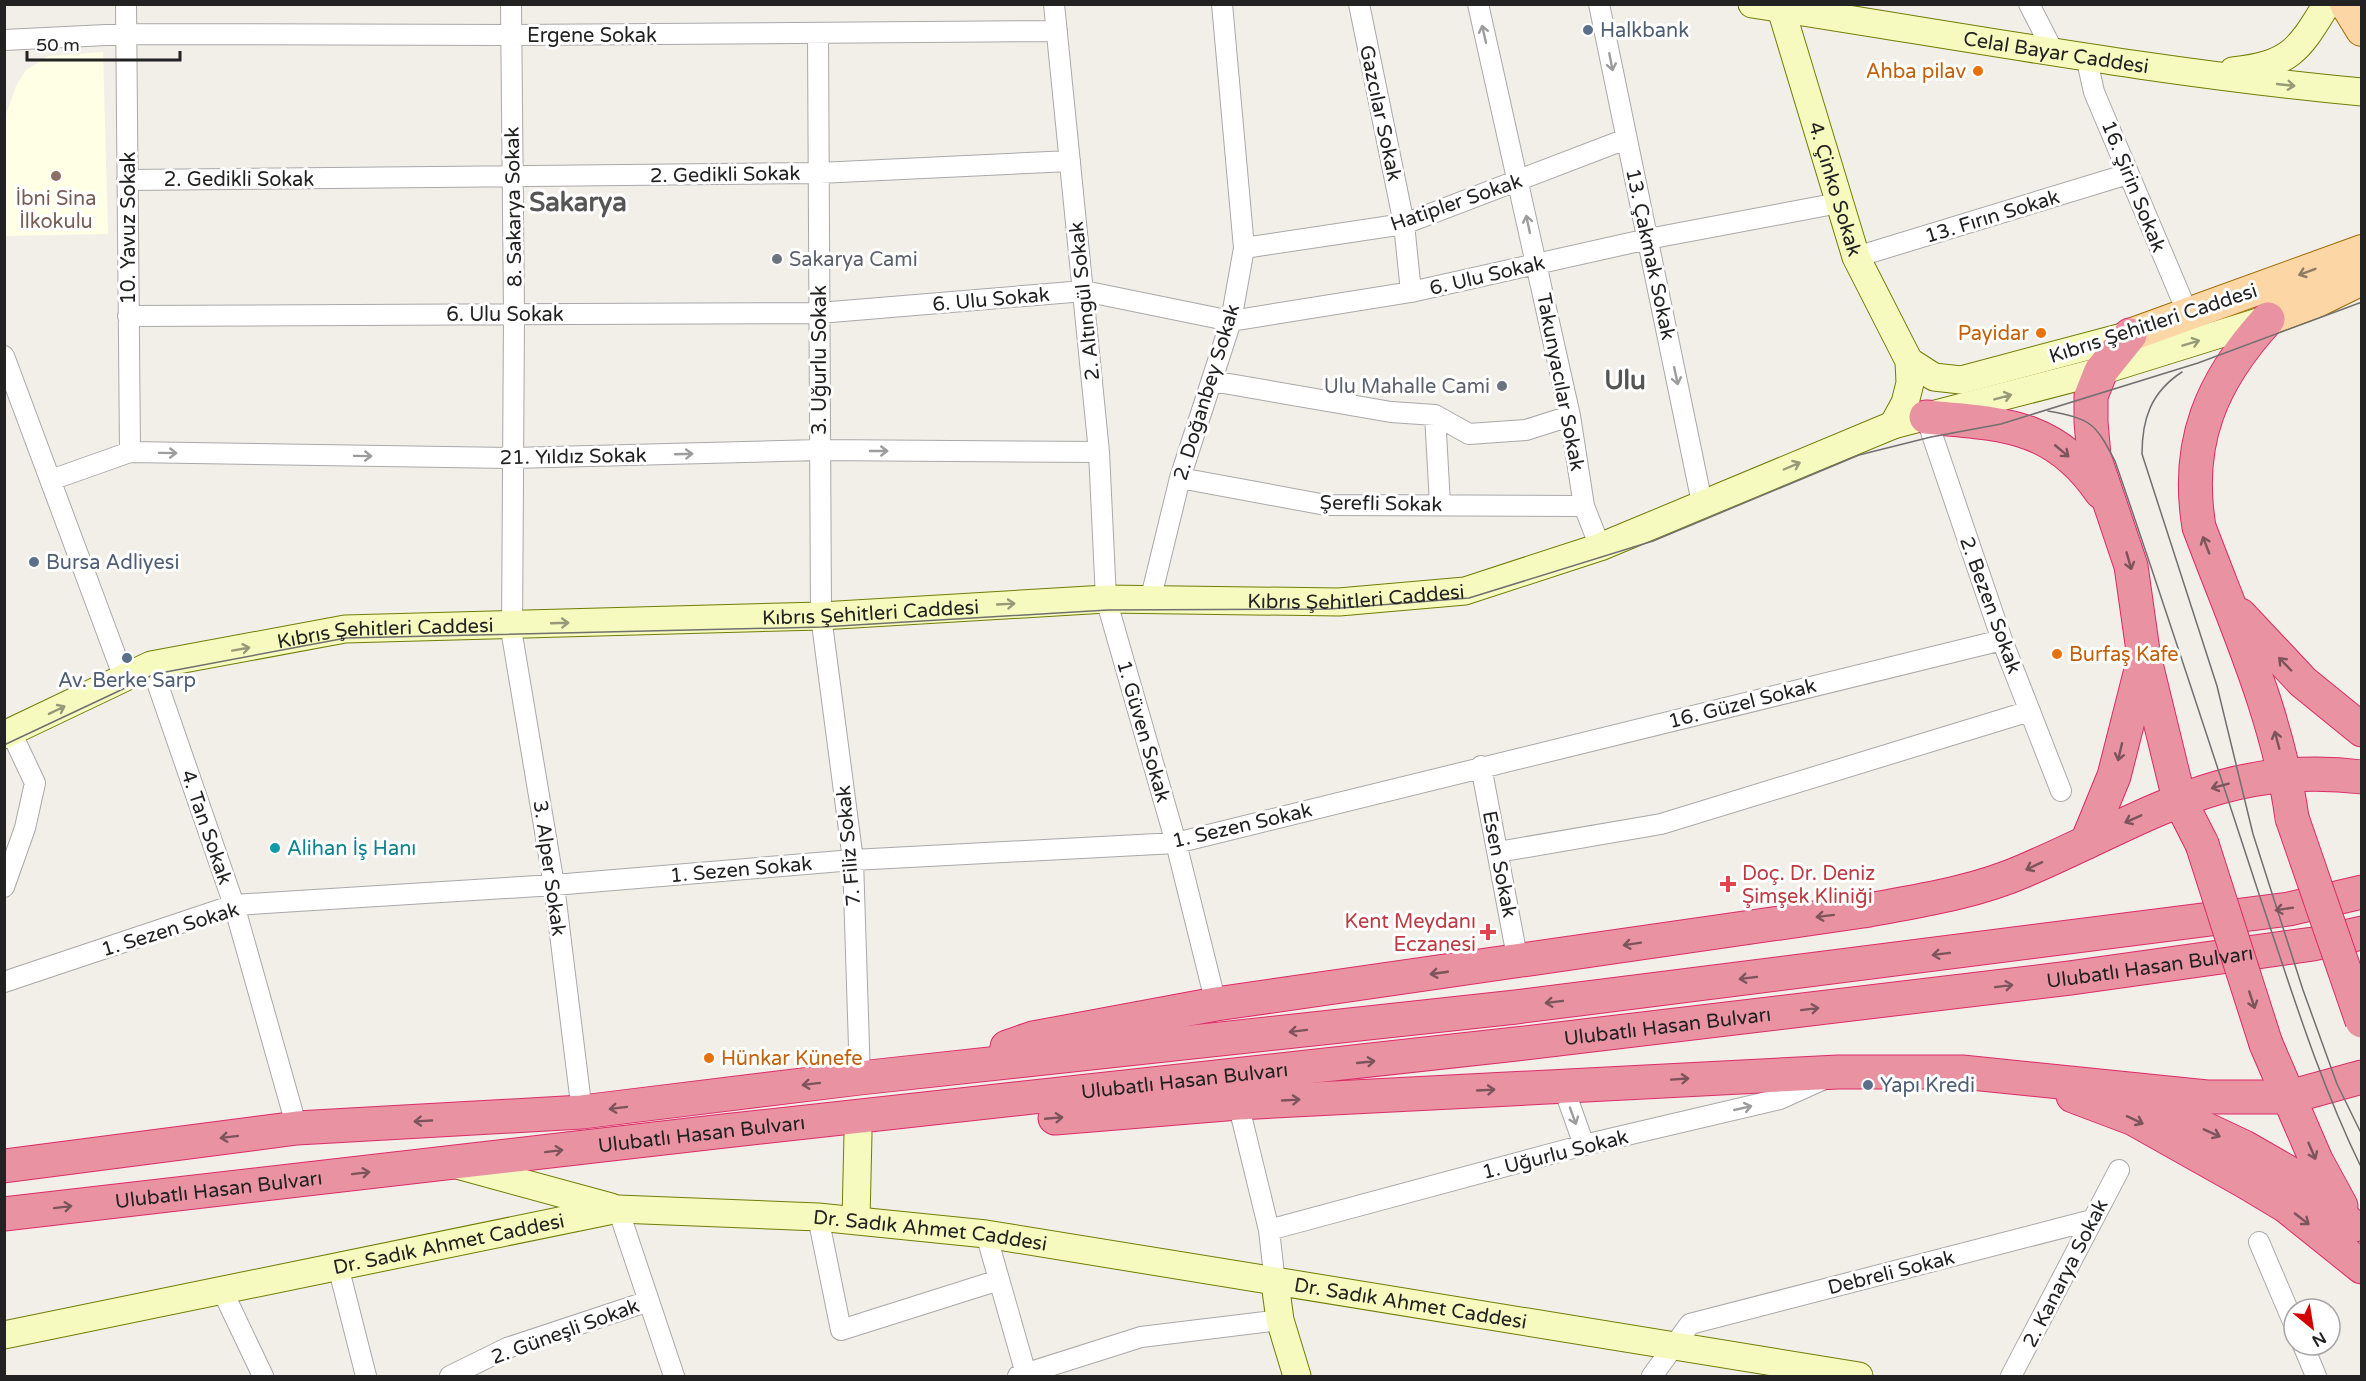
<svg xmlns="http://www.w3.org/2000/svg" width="2366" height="1381" viewBox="0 0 2366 1381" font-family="'Varela Round',sans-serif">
  <rect width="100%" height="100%" fill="#f2efe9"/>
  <!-- education -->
  <path fill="#ffffe5" d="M 103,52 L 108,234 L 5,236 L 5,117 L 16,86 L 26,70 L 49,56 Z"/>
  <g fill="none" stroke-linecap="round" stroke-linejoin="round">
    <defs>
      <path id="street" d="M 126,4 L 130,452
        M 511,4 L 514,314 L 512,635 L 554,885 L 582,1112
        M 1054,4 L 1099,452 L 1106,599 L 1176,843 L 1216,1004
        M 1359,4 L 1404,224 L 1411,292
        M 1478,4 L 1570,416 L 1584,506 L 1600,547
        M 1599,4 L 1702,503
        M 2029,4 L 2054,53
        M 818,33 L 821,616 L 853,860 L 860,1078
        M 4,40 L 127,34 L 512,35 L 1057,31
        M 2086,56 L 2094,92 L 2188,314
        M 127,180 L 819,173 L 1070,161
        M 1244,248 L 1404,224 L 1626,139
        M 1856,257 L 2128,174
        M 128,316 L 819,313 L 1084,291 L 1231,321 L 1411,292 L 1648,239 L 1839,203
        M 4,356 L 124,678
        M 1212,381 L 1391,412 L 1435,415 L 1469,434 L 1526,430 L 1570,416
        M 1435,415 L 1440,504
        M 1926,417 L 2002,640 L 2061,791
        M 1180,478 L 1326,505 L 1584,506
        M 51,480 L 130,452 L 513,458 L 819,450 L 1099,452
        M 1151,597 L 1180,478 L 1231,321 L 1244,248 L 1222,4
        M 151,665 L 234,905 L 297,1128
        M 1481,766 L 1518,962
        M 1498,852 L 1661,824 L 2030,711
        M 4,887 L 25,828 L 35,783 L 11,732
        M 4,982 L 234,905 L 554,885 L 853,860 L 1176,843 L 2002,640
        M 1563,1086 L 1584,1145
        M 1238,1103 L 1269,1230 L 1275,1283
        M 618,1209 L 674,1376
        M 818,1217 L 841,1330 L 999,1280
        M 1269,1230 L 1584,1145 L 1780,1099 L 1822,1080
        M 986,1234 L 1026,1374
        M 2259,1242 L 2294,1324
        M 338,1266 L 366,1376
        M 222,1290 L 263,1376
        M 2303,1345 L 2316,1376
        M 450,1376 L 507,1348 L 649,1301
        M 1018,1376 L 1141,1337 L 1280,1320
        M 1652,1376 L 1690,1324 L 2092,1220
        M 2011,1376 L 2119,1170"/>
      <g id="secondary">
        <path id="s1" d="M 1752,4 C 1955,35 2157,73 2362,92"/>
        <path id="s2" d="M 1781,9 L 1856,257 L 1909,361 L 1910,383 L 1905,403 L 1893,425"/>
        <path d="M 2233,71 C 2291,64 2298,51 2327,4"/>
        <path d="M 1909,361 L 1934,377 L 1961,380 L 2130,335"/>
        <path id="s3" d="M 4,735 L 151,665 L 345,629 L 821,616 L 1106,599 L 1339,602 L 1465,591 L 1600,547 L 1893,425 L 2101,371 L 2268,319"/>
        <path d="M 457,1165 L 611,1207"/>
        <path d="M 856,1220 L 858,1134"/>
        <path d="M 1275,1283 L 1280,1320 L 1297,1376"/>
        <path id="s4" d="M 4,1335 L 618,1209 L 818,1217 L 986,1234 L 1859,1376"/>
      </g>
      <path id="primary" d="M 2346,4 L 2362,30
        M 2268,319 L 2317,301 L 2362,279
        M 2130,335 L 2362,251"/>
      <g id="highway">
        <path d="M 2268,319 C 2211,381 2185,443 2199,527 C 2235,623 2278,716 2292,818"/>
        <path d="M 1926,417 C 2001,424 2054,423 2101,492"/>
        <path d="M 2240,615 L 2303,682 L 2362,730"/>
        <path d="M 2145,660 L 2179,799 L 2202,844"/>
        <path d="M 2087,842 L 2114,776 L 2144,658 L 2131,566 L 2094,456 L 2091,422 L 2091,396 L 2101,371 L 2130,335"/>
        <path d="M 2266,1044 L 2316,1160 L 2341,1206"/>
        <path d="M 1007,1047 L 1033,1038 L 1216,1004 L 1863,911 C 1918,901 1974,893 2026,870 C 2145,819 2223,760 2362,777"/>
        <path d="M 2073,1096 L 2134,1119 L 2246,1182 L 2286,1206 L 2362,1267"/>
        <path d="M 2140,1098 L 2244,1147 L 2298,1178 L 2352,1226"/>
        <path d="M 1055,1118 L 1238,1103 L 1838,1072 L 1962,1072 L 2207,1097 L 2289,1097 L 2362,1077"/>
        <path d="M 4,1166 L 297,1128 L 582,1112 L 860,1078 L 1516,1007 L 2289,909 L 2362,892"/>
        <path id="s5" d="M 4,1214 L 724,1131 L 1516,1044 L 2070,978 L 2313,944 L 2362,933"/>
      </g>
    </defs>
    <!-- street casing -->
    <use href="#street" stroke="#a9a9a9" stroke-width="22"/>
    <!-- secondary casing -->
    <use href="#secondary" stroke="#707d05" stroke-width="29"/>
    <!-- primary casing -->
    <use href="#primary" stroke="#a06b00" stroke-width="34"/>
    <!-- highway casing -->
    <use href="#highway" stroke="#dc2a67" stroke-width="35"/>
    <!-- street -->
    <use href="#street" stroke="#fff" stroke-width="20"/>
    <!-- secondary -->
    <use href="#secondary" stroke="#f7fabf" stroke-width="27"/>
    <!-- primary -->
    <use href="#primary" stroke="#fcd6a4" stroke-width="32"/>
    <!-- highway -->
    <use href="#highway" stroke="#e892a2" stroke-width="33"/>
    <!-- tram -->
    <path stroke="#707070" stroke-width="1.5" d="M 2182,372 C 2151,392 2142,419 2142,454 L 2217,686 L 2253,834 L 2303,990 L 2337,1084 L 2362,1135
      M 2048,411 C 2092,419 2095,423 2115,461 C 2165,606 2212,751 2260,897 C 2291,989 2319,1081 2362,1169
      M 4,745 L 155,674 L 346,638 L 822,627 L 1108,610 L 1329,609 L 1469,598 L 1653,541 L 1859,455 L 1931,437 L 2001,424 L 2198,363 L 2362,302"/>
    <defs>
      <path id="highway-bridge" d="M 2292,818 L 2362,1021
        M 2202,844 L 2266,1044"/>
    </defs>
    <!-- highway-bridge casing -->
    <use href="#highway-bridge" stroke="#dc2a67" stroke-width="35" stroke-linecap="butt"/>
    <!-- highway-bridge -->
    <use href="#highway-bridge" stroke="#e892a2" stroke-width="33"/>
  </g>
  <!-- one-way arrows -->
  <defs><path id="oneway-shaft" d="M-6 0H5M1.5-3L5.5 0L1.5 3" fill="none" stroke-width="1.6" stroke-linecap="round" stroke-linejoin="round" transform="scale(1.5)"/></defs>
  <g stroke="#9c9c9c">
    <use href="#oneway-shaft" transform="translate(1484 34) rotate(-103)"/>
    <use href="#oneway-shaft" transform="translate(1611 62) rotate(79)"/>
    <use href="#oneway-shaft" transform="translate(1528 224) rotate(-102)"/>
    <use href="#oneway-shaft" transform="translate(1676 376) rotate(78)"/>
    <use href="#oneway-shaft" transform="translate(879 451)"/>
    <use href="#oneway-shaft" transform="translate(168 453) rotate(1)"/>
    <use href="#oneway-shaft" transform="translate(684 454) rotate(-2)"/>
    <use href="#oneway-shaft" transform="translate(363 456) rotate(1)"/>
    <use href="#oneway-shaft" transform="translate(1743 1108) rotate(-13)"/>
    <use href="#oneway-shaft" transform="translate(1573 1116) rotate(70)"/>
  </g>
  <g stroke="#979978">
    <use href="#oneway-shaft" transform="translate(2286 85) rotate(6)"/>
    <use href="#oneway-shaft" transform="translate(2191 343) rotate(-17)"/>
    <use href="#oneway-shaft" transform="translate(2003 397) rotate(-15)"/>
    <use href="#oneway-shaft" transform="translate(1792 466) rotate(-23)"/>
    <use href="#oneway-shaft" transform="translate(1006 604) rotate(-3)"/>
    <use href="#oneway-shaft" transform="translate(560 623) rotate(-2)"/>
    <use href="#oneway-shaft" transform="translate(241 649) rotate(-10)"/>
    <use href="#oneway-shaft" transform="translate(57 710) rotate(-26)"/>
  </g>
  <use stroke="#8f7c63" href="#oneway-shaft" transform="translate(2307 272) rotate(159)"/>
  <g stroke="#7b545c">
    <use href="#oneway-shaft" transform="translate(2062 451) rotate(40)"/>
    <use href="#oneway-shaft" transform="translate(2206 545) rotate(-111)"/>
    <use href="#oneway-shaft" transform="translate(2129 561) rotate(74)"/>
    <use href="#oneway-shaft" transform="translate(2285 664) rotate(-134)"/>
    <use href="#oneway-shaft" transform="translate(2277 740) rotate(-105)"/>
    <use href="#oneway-shaft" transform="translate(2120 752) rotate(103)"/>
    <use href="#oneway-shaft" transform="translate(2220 786) rotate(165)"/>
    <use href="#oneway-shaft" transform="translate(2133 819) rotate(156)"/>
    <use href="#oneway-shaft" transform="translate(2034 866) rotate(155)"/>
    <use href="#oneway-shaft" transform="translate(2284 909) rotate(171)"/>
    <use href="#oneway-shaft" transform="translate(1825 916) rotate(173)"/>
    <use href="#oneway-shaft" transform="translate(1632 944) rotate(171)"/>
    <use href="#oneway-shaft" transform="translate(1941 954) rotate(173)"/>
    <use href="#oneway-shaft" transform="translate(1439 973) rotate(172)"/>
    <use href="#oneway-shaft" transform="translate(1748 978) rotate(173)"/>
    <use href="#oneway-shaft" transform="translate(2004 986) rotate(-7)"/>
    <use href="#oneway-shaft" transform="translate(2252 1000) rotate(72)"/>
    <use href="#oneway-shaft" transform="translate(1554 1002) rotate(173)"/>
    <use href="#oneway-shaft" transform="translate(1810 1009) rotate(-7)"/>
    <use href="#oneway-shaft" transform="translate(1298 1031) rotate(173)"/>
    <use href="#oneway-shaft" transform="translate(1366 1062) rotate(-6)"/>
    <use href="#oneway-shaft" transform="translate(1680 1079) rotate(-4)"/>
    <use href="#oneway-shaft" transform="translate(811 1084) rotate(173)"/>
    <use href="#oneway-shaft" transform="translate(1486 1090) rotate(-3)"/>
    <use href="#oneway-shaft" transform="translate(1291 1100) rotate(-3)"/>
    <use href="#oneway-shaft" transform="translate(618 1108) rotate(173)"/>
    <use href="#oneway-shaft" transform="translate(1054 1118) rotate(-5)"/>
    <use href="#oneway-shaft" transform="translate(2135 1120) rotate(25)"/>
    <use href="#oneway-shaft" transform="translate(423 1121) rotate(177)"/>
    <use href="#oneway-shaft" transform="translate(2212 1133) rotate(24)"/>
    <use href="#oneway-shaft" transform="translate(229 1137) rotate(173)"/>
    <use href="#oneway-shaft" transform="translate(554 1151) rotate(-7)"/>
    <use href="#oneway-shaft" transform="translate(2312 1151) rotate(67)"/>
    <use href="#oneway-shaft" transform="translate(361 1173) rotate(-7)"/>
    <use href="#oneway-shaft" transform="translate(63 1207) rotate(-7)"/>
    <use href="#oneway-shaft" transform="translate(2302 1219) rotate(38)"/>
  </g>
  <!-- markers -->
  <g fill="#5c6f8a" stroke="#fff" stroke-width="2">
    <circle cx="1588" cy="30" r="6"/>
    <circle cx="34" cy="562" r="6"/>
    <circle cx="127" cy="658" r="6"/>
    <circle cx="1868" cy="1085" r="6"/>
  </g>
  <g fill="#e8710a" stroke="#fff" stroke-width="2">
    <circle cx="1978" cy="71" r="6"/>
    <circle cx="2041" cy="333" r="6"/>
    <circle cx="2057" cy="654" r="6"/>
    <circle cx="709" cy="1058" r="6"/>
  </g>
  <circle fill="#8d6e63" stroke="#fff" stroke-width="2" cx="56" cy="176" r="6"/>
  <g fill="#6b7280" stroke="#fff" stroke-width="2">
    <circle cx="777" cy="259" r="6"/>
    <circle cx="1502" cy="386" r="6"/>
  </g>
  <circle fill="#0f9aa8" stroke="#fff" stroke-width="2" cx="275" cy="848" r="6"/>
  <g fill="#e0444e" stroke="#fff" stroke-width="2">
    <path d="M1725 875h6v6h6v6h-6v6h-6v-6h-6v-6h6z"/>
    <path d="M1485 923h6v6h6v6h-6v6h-6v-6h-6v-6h6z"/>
  </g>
  <g text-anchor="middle" stroke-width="6" stroke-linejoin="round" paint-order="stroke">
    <!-- service labels -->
    <g font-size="20" fill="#4e5e75" stroke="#fff" text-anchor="start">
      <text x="1600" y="37">Halkbank</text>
      <text x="46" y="569">Bursa Adliyesi</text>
      <text x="127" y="687" text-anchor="middle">Av. Berke Sarp</text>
      <text x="1880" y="1092">Yapı Kredi</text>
    </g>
    <!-- street labels -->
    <g font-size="20" fill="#222" stroke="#fff">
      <text x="592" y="42">Ergene Sokak</text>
      <text dy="7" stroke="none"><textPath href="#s1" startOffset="308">Celal Bayar Caddesi</textPath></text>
      <text transform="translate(1381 113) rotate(78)" y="7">Gazcılar Sokak</text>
      <text transform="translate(725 174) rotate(-1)" y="7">2. Gedikli Sokak</text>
      <text x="239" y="186">2. Gedikli Sokak</text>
      <text transform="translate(2134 186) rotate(68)" y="7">16. Şirin Sokak</text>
      <text dy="7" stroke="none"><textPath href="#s2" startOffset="188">4. Çinko Sokak</textPath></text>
      <text transform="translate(1456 202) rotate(-19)" y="7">Hatipler Sokak</text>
      <text transform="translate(513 207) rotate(-91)" y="7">8. Sakarya Sokak</text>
      <text transform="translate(1992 216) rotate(-17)" y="7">13. Fırın Sokak</text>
      <text transform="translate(128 228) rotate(-90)" y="7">10. Yavuz Sokak</text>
      <text transform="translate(1651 254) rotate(78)" y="7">13. Çakmak Sokak</text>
      <text transform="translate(1487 275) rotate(-13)" y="7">6. Ulu Sokak</text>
      <text transform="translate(991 299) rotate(-5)" y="7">6. Ulu Sokak</text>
      <text transform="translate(1084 301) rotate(-96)" y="7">2. Altıngül Sokak</text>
      <text x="505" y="321">6. Ulu Sokak</text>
      <text transform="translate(2153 323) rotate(-18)" y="7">Kıbrıs Şehitleri Caddesi</text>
      <text transform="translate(819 360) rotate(-90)" y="7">3. Uğurlu Sokak</text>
      <text transform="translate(1561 382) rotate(79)" y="7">Takunyacılar Sokak</text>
      <text transform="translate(1206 392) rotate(-73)" y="7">2. Doğanbey Sokak</text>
      <text transform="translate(573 456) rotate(-1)" y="7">21. Yıldız Sokak</text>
      <text transform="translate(1381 503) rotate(1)" y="7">Şerefli Sokak</text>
      <text dy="7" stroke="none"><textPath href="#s3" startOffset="1372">Kıbrıs Şehitleri Caddesi</textPath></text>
      <text transform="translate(1991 605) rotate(70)" y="7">2. Bezen Sokak</text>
      <text dy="7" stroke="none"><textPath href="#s3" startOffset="886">Kıbrıs Şehitleri Caddesi</textPath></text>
      <text dy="7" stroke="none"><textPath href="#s3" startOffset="400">Kıbrıs Şehitleri Caddesi</textPath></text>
      <text transform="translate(1742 703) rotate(-14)" y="7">16. Güzel Sokak</text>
      <text transform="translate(1144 731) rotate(74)" y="7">1. Güven Sokak</text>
      <text transform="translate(1242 825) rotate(-13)" y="7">1. Sezen Sokak</text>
      <text transform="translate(207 827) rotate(71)" y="7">4. Tan Sokak</text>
      <text transform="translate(848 846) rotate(-95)" y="7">7. Filiz Sokak</text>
      <text transform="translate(1500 864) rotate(79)" y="7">Esen Sokak</text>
      <text transform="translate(550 868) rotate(82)" y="7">3. Alper Sokak</text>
      <text transform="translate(741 869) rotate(-5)" y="7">1. Sezen Sokak</text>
      <text transform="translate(170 929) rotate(-17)" y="7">1. Sezen Sokak</text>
      <text dy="7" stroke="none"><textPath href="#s5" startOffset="2160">Ulubatlı Hasan Bulvarı</textPath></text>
      <text dy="7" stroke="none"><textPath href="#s5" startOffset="1674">Ulubatlı Hasan Bulvarı</textPath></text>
      <text dy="7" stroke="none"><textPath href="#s5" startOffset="1188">Ulubatlı Hasan Bulvarı</textPath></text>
      <text dy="7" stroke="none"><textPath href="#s5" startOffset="702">Ulubatlı Hasan Bulvarı</textPath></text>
      <text transform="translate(1555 1154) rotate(-14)" y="7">1. Uğurlu Sokak</text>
      <text dy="7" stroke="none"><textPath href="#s5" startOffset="216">Ulubatlı Hasan Bulvarı</textPath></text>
      <text dy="7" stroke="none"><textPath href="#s4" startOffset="940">Dr. Sadık Ahmet Caddesi</textPath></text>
      <text dy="7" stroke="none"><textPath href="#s4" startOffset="454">Dr. Sadık Ahmet Caddesi</textPath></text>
      <text transform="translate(1891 1272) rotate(-14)" y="7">Debreli Sokak</text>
      <text transform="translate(2065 1273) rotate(-63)" y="7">2. Kanarya Sokak</text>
      <text dy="7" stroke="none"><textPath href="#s4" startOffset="1426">Dr. Sadık Ahmet Caddesi</textPath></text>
      <text transform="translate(565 1331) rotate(-20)" y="7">2. Güneşli Sokak</text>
    </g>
    <!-- food labels -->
    <g font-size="20" fill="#c56008" stroke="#fff" text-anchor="end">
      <text x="1966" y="78">Ahba pilav</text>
      <text x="2029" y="340">Payidar</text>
      <text x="2069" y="661" text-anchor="start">Burfaş Kafe</text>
      <text x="721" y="1065" text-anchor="start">Hünkar Künefe</text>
    </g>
    <!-- education labels -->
    <g font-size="20" fill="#785e54" stroke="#fff">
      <text x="56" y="205">İbni Sina<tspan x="56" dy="23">İlkokulu</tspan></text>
    </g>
    <!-- worship labels -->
    <g font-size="20" fill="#5b616d" stroke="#fff" text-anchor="start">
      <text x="789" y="266">Sakarya Cami</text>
      <text x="1490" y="393" text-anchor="end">Ulu Mahalle Cami</text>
    </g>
    <!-- culture labels -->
    <g font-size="20" fill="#0d838f" stroke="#fff" text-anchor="start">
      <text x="287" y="855">Alihan İş Hanı</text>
    </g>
    <!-- health labels -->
    <g font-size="20" fill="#be3a42" stroke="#fff" text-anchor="start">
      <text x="1742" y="880">Doç. Dr. Deniz<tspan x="1742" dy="23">Şimşek Kliniği</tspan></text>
      <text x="1476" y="928" text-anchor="end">Kent Meydanı<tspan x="1476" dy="23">Eczanesi</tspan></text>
    </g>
    <!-- district labels -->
    <g font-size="26" font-weight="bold" fill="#555" stroke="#fff">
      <text x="578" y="211">Sakarya</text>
      <text x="1625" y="389">Ulu</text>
    </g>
  </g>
  <!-- border -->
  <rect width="2366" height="1381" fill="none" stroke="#222222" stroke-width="12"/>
  <!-- north arrow -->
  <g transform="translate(2312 1327) rotate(150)"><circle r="28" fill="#ffffff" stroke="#a7a7a7" stroke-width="1.5"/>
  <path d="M0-4.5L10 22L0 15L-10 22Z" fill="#d40000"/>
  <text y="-9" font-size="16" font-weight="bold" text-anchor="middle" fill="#222222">N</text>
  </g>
  <!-- scale -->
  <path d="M27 51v9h153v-9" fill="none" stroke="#222222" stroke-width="3"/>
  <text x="36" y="51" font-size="18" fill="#222222" stroke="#ffffff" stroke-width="4.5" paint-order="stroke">50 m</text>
</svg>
